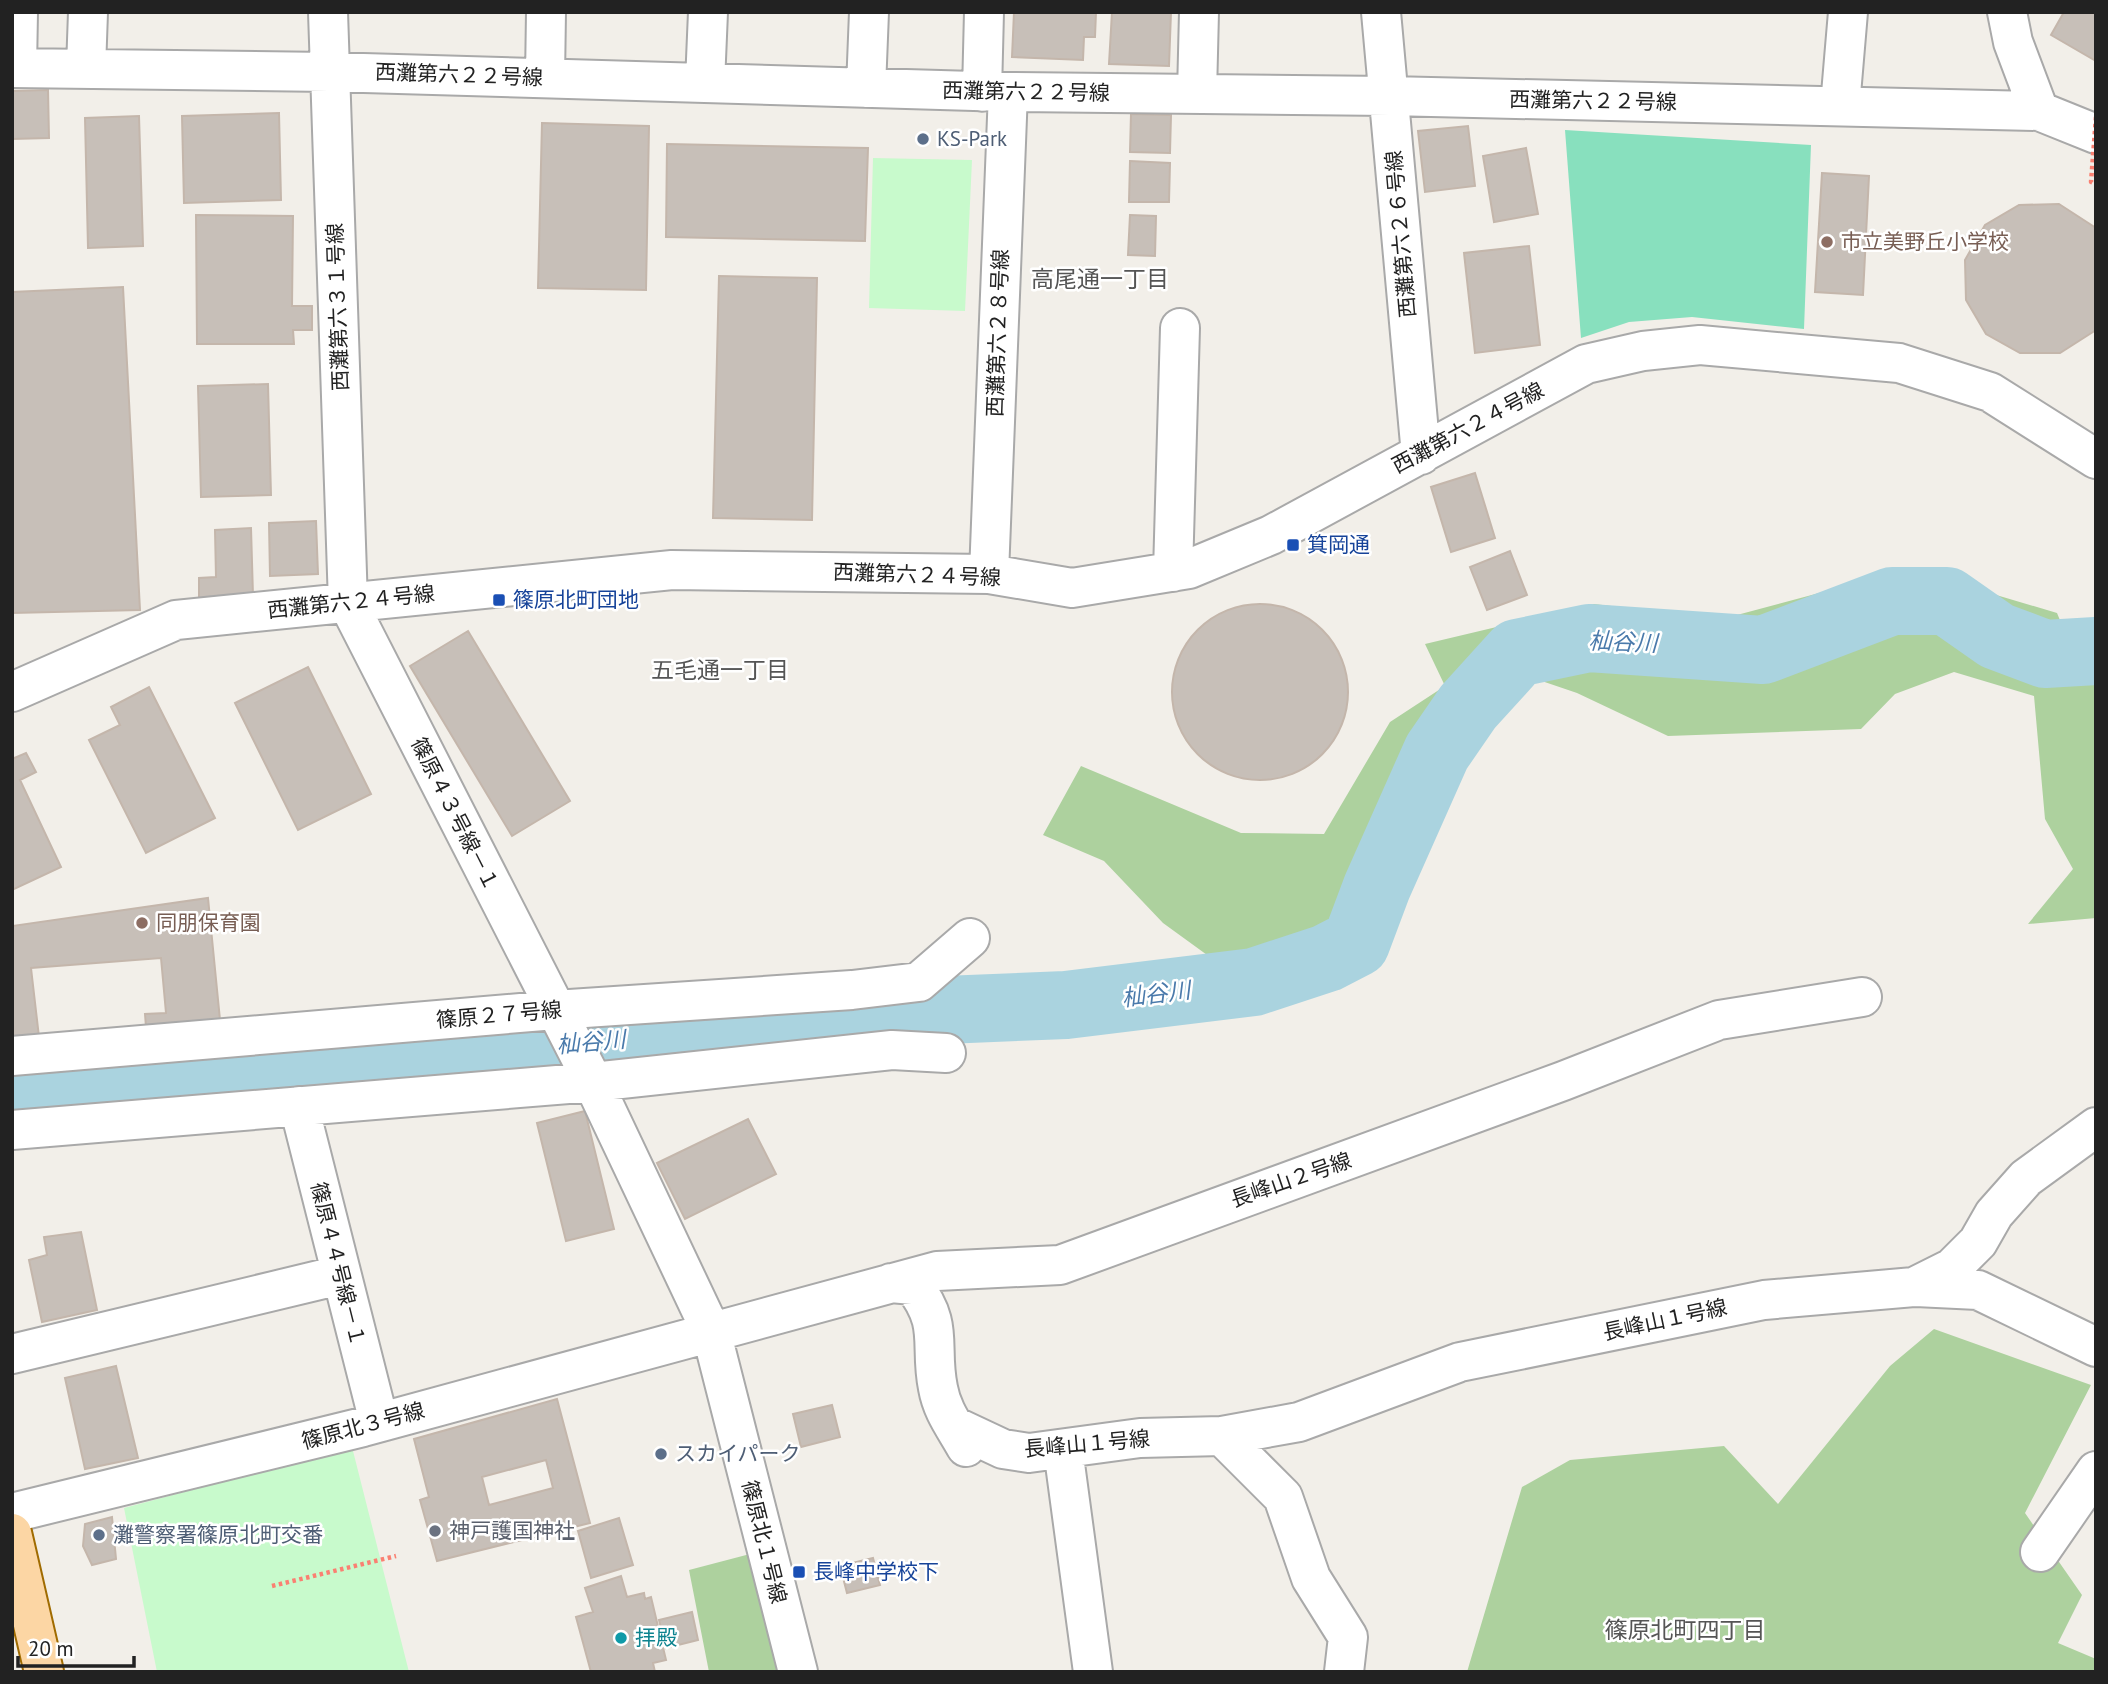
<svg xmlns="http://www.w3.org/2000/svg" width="2108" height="1684" viewBox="0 0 2108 1684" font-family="'PT Sans','Noto Sans JP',sans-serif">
  <rect width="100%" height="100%" fill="#f2efe9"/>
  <!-- forest -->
  <path fill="#add19e" d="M 1909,569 L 2057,613 L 2080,669 L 2096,669 L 2096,918 L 2028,924 L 2073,869 L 2045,819 L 2034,696 L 1954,672 L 1895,694 L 1861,729 L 1668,736 L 1577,693 L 1524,675 L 1472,671 L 1425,736 L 1432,818 L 1393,915 L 1329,954 L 1214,960 L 1163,923 L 1104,861 L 1043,835 L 1081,766 L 1241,833 L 1324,834 L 1390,722 L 1445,686 L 1425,644 L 1594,604 L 1722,619 Z
    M 1934,1329 L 2091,1385 L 2025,1513 L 2082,1595 L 2058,1643 L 2096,1659 L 2096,1672 L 1467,1672 L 1522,1487 L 1570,1460 L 1724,1446 L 1778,1504 L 1890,1366 Z
    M 750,1554 L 781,1672 L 709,1672 L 689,1570 Z"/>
  <!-- park -->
  <path fill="#c8facc" d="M 873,158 L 972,160 L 965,311 L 869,308 Z
    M 352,1447 L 409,1672 L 157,1672 L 124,1508 Z"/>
  <!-- pitch -->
  <path fill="#88e0be" d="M 1565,130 L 1811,145 L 1804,329 L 1692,317 L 1629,322 L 1581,338 Z"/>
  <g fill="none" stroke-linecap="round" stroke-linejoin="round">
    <!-- river -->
    <path stroke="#aad3df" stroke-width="68" d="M 12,1089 L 320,1067 L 944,1010 L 1066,1005 L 1254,982 L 1327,958 L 1356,943 L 1377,887 L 1437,752 L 1468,707 L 1517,653 L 1589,638 L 1763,650 L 1892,601 L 1947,601 L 1997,636 L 2045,654 L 2096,651"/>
  </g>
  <!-- building -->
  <path fill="#c7bfb8" stroke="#c4b6ab" stroke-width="2" fill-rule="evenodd" d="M 1014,12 L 1096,12 L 1095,37 L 1084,37 L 1083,60 L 1012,57 Z
    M 1112,12 L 1171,12 L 1169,66 L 1109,64 Z
    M 2064,12 L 2096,12 L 2096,61 L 2051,35 Z
    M 48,90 L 49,138 L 12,139 L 12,91 Z
    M 279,113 L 281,200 L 184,203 L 182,116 Z
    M 1131,114 L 1171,115 L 1170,153 L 1130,152 Z
    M 139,116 L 143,246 L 88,248 L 85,118 Z
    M 542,123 L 649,126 L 646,290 L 538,288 Z
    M 1468,126 L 1475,186 L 1425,192 L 1418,131 Z
    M 667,144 L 868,148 L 865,241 L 666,237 Z
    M 1526,148 L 1538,214 L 1494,222 L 1483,156 Z
    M 1130,161 L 1170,163 L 1169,202 L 1129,202 Z
    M 1822,173 L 1869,176 L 1863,295 L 1815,292 Z
    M 2059,204 L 2096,228 L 2096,330 L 2060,353 L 2020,353 L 1986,334 L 1966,300 L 1965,260 L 1985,225 L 2019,205 Z
    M 196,215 L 293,216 L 292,306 L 312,306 L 312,330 L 293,330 L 294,344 L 197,344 Z
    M 1130,215 L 1156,216 L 1155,256 L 1128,255 Z
    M 1529,246 L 1540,345 L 1475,353 L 1464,253 Z
    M 719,276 L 817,278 L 812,520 L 713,518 Z
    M 123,287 L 140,610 L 12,613 L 12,292 Z
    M 268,384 L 271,495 L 201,497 L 198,386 Z
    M 1475,473 L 1495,538 L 1451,552 L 1431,487 Z
    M 316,521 L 318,574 L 270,576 L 269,523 Z
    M 251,528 L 253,596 L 199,598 L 199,578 L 216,577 L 215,530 Z
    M 1510,551 L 1527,595 L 1487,610 L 1470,567 Z
    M1172 692a88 88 0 1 1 176 0a88 88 0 1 1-176 0Z
    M 468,631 L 570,801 L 512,836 L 410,666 Z
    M 308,667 L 371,794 L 298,830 L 235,703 Z
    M 149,687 L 215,818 L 146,853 L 89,740 L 120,725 L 111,707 Z
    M 26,753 L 36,772 L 20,780 L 61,867 L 12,890 L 12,759 Z
    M 208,898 L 220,1020 L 146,1027 L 145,1014 L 166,1013 L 161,958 L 31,968 L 39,1037 L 12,1040 L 12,926 Z
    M 585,1111 L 614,1229 L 566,1241 L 537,1123 Z
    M 748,1119 L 776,1174 L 685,1219 L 657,1163 Z
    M 81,1232 L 97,1310 L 42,1322 L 29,1260 L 47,1255 L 44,1237 Z
    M 116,1366 L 138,1458 L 85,1469 L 65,1378 Z
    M 557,1399 L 590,1523 L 437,1561 L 420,1500 L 429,1497 L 414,1439 ZM 546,1460 L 553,1488 L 489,1505 L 482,1477 Z
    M 832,1405 L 840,1437 L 801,1447 L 793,1414 Z
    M 112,1517 L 116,1559 L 92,1565 L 83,1546 L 85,1524 Z
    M 619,1518 L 633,1565 L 591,1578 L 578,1531 Z
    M 873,1558 L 880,1585 L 847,1593 L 840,1566 Z
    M 621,1576 L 627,1597 L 644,1593 L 645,1599 L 651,1597 L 666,1660 L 653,1663 L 655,1672 L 591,1672 L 576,1617 L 593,1612 L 585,1588 Z
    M 692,1612 L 698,1640 L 666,1648 L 659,1620 Z"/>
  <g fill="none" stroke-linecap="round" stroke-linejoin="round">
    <defs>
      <path id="minor" d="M 328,12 L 348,603 L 593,1082 L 711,1331 L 798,1672
        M 1381,12 L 1421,455
        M 2007,12 L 2013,42 L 2039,111
        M 12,68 L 329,72 L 1008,92 L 1389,96 L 2039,111 L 2096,134
        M 17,68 L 18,12
        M 86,69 L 88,12
        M 545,78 L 546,12
        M 705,83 L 708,12
        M 866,88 L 869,12
        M 982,92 L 984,12
        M 1197,94 L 1199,12
        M 1840,106 L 1848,12
        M 1173,572 L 1180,328
        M 989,574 L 1008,92
        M 12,692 L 176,620 L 672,570 L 989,574 L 1072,588 L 1189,569 L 1271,535 L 1586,364 L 1643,351 L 1700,345 L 1899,363 L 1990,392 L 2096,459
        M 12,1056 L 555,1010 L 852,990 L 919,982 L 970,938
        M 299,1106 L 379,1422
        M 12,1130 L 593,1082 L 892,1050 L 946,1053
        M 891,1283 L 913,1285 C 945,1326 929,1344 938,1388 C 942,1411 955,1427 966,1447
        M 1916,1287 L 1978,1290 L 2096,1347
        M 12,1354 L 340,1275
        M 954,1426 L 1003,1449 L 1029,1453 L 1140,1438 L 1222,1436 L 1299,1422 L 1460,1362 L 1764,1300 L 1914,1287 L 1952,1268 L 1978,1242 L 1994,1214 L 2026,1178 L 2096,1127
        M 1222,1436 L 1283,1497 L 1311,1578 L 1348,1637 L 1344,1672
        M 1063,1449 L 1093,1672
        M 12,1513 L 363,1427 L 937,1271 L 1060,1265 L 1563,1081 L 1719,1020 L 1862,997
        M 2040,1552 L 2096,1471"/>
      <path id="primary" d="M 12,1533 L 44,1672"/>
    </defs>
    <!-- minor casing -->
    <use href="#minor" stroke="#a9a9a9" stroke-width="42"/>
    <!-- primary casing -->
    <use href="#primary" stroke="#a06b00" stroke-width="42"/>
    <!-- path -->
    <path stroke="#fa8072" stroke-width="4.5" stroke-dasharray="3.5 3.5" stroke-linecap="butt" d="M 272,1586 L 396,1556"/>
    <!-- minor -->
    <use href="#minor" stroke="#fff" stroke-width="38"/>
    <!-- primary -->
    <use href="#primary" stroke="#fcd6a4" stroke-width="38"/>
    <!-- path-bridge -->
    <path stroke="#fa8072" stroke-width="4.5" stroke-dasharray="3.5 3.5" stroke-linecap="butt" d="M 2096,117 L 2091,182 L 2096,184"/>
  </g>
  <!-- markers -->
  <g fill="#5c6f8a" stroke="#fff" stroke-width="2.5">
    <circle cx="923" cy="139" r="7"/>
    <circle cx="661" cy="1454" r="7"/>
    <circle cx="99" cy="1535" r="7"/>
  </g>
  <g fill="#8d6e63" stroke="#fff" stroke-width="2.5">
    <circle cx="1827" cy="242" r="7"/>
    <circle cx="142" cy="923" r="7"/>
  </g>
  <g fill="#1a4fb4" stroke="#fff" stroke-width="2.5">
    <rect x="1286" y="538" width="14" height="14" rx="3.5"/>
    <rect x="492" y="593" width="14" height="14" rx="3.5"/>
    <rect x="792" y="1565" width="14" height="14" rx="3.5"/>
  </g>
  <circle fill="#6b7280" stroke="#fff" stroke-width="2.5" cx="435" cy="1531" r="7"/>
  <circle fill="#0f9aa8" stroke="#fff" stroke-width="2.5" cx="621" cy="1638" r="7"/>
  <g text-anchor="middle" stroke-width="5" stroke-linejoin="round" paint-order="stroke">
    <!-- street labels -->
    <g font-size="21" fill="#222" stroke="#fff">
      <text transform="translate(459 75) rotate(2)" y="7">西灘第六２２号線</text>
      <text transform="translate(1026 92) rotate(1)" y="7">西灘第六２２号線</text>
      <text transform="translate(1593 101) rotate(1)" y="7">西灘第六２２号線</text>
      <text transform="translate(1401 234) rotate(-95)" y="7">西灘第六２６号線</text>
      <text transform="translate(338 307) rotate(-92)" y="7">西灘第六３１号線</text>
      <text transform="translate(998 333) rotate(-88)" y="7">西灘第六２８号線</text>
      <text transform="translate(1468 428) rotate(-28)" y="7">西灘第六２４号線</text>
      <text transform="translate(917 575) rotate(2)" y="7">西灘第六２４号線</text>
      <text transform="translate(351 602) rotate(-6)" y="7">西灘第六２４号線</text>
      <text transform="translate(455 814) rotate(63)" y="7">篠原４３号線－１</text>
      <text transform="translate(499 1015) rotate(-5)" y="7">篠原２７号線</text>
      <text transform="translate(1291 1180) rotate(-19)" y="7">長峰山２号線</text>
      <text transform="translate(338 1264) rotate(76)" y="7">篠原４４号線－１</text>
      <text transform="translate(1665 1320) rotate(-12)" y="7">長峰山１号線</text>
      <text transform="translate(363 1426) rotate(-15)" y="7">篠原北３号線</text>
      <text transform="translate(1087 1444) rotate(-5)" y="7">長峰山１号線</text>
      <text transform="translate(764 1542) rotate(76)" y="7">篠原北１号線</text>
    </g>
    <!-- service labels -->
    <g font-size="21" fill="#4e5e75" stroke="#fff" text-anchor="start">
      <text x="937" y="146">KS-Park</text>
      <text x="675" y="1461">スカイパーク</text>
      <text x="113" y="1542">灘警察署篠原北町交番</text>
    </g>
    <!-- education labels -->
    <g font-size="21" fill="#785e54" stroke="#fff" text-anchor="start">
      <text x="1841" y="249">市立美野丘小学校</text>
      <text x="156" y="930">同朋保育園</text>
    </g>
    <!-- transit labels -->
    <g font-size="21" fill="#164399" stroke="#fff" text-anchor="start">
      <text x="1307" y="552">箕岡通</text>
      <text x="513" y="607">篠原北町団地</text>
      <text x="813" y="1579">長峰中学校下</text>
    </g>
    <!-- worship labels -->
    <g font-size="21" fill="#5b616d" stroke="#fff" text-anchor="start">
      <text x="449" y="1538">神戸護国神社</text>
    </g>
    <!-- culture labels -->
    <g font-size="21" fill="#0d838f" stroke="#fff" text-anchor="start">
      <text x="635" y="1645">拝殿</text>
    </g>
    <!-- neighbourhood labels -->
    <g font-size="23" fill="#555" stroke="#fff">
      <text x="1100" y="287">高尾通一丁目</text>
      <text x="720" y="678">五毛通一丁目</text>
      <text x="1685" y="1638">篠原北町四丁目</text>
    </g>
    <!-- water labels -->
    <g font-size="23" font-style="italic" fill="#4a7aab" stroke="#fff">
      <text transform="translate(1623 642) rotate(2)" y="8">杣谷川</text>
      <text transform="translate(1156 994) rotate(-7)" y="8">杣谷川</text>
      <text transform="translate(591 1042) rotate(-5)" y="8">杣谷川</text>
    </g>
  </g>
  <!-- border -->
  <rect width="2108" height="1684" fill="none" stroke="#222222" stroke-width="28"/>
  <!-- scale -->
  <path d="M18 1656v10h116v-10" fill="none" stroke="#222222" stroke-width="3.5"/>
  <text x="28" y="1656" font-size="21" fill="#222222" stroke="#ffffff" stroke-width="5" paint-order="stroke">20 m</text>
</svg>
